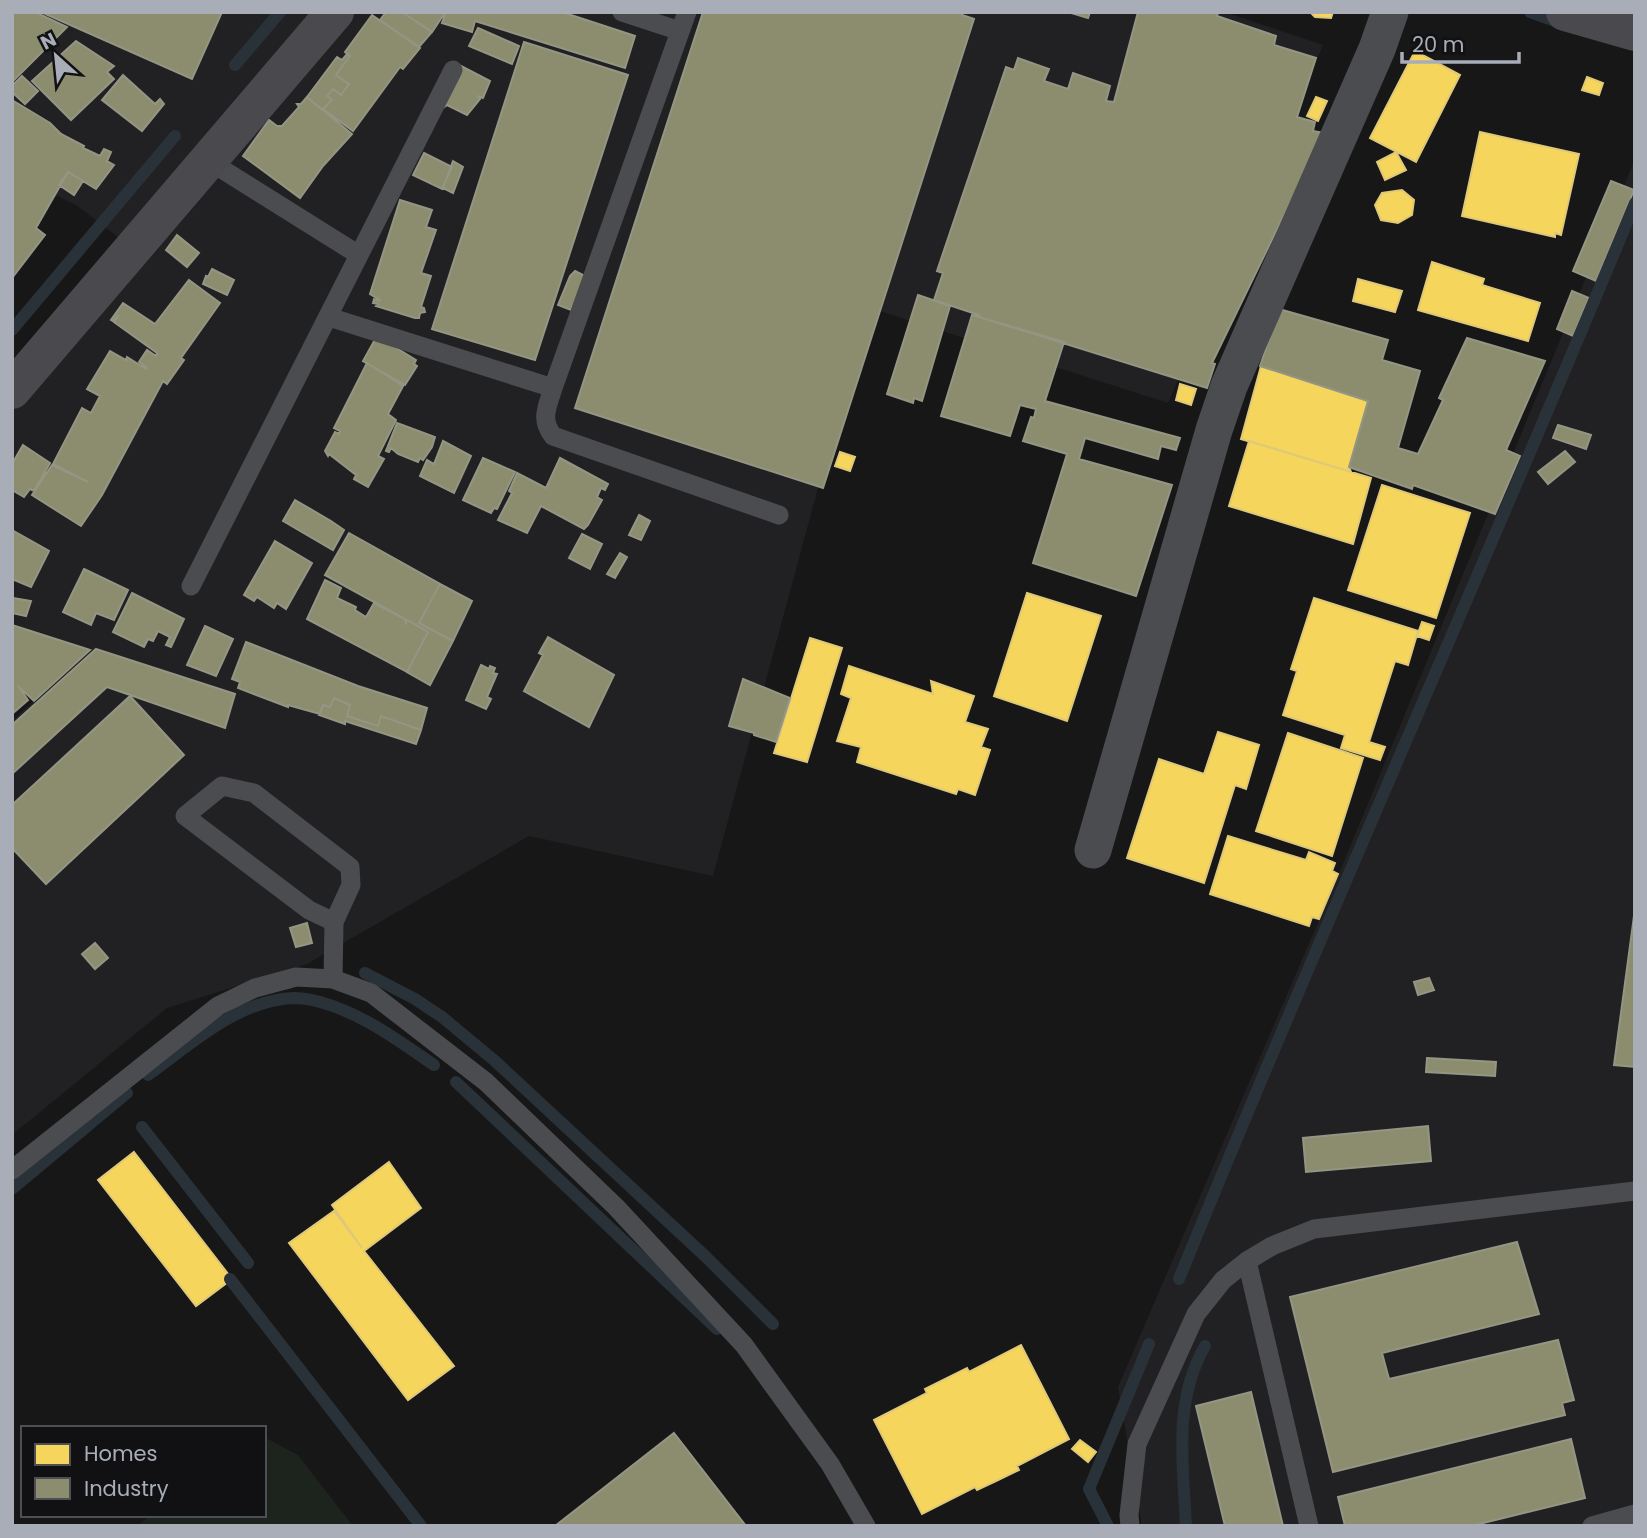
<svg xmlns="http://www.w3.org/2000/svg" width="1647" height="1538" viewBox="0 0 1647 1538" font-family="Poppins,sans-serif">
  <rect width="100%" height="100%" fill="#171717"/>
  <!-- built -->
  <path fill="#212123" d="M 12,12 L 1224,12 L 1323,45 L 1168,403 L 867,307 L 713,876 L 529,836 L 307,964 L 167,1008 L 12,1135 L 12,721 L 59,677 L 12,662 L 12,403 L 131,247 L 76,205 L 12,174 Z
    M 1635,159 L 1635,1526 L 1142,1526 L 1118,1387 L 1335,883 Z"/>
  <!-- green -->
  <path fill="#1d241e" d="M 264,1437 L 298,1455 L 353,1526 L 137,1526 L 151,1515 L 264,1515 Z"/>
  <!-- homes -->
  <path fill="#f6d55c" stroke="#dfc978" stroke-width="2" d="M 1310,12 L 1333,12 L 1331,18 L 1315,17 Z
    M 1415,51 L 1460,75 L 1416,162 L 1370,138 Z
    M 1587,77 L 1603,83 L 1599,95 L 1582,90 Z
    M 1316,97 L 1327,101 L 1318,121 L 1307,116 Z
    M 1480,132 L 1579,154 L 1561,235 L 1555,233 L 1555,237 L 1462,216 Z
    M 1396,152 L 1406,170 L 1385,180 L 1377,162 Z
    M 1402,190 L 1414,200 L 1412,215 L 1398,223 L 1381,220 L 1375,205 L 1382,193 Z
    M 1432,262 L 1484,279 L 1482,285 L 1540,303 L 1528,341 L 1418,310 Z
    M 1358,279 L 1402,291 L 1395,312 L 1353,301 Z
    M 1261,366 L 1368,401 L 1349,467 L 1351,472 L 1241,439 Z
    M 1180,384 L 1196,389 L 1191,405 L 1176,400 Z
    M 1249,441 L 1371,478 L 1353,544 L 1229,506 Z
    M 840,452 L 855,457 L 850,471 L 835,466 Z
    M 1382,485 L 1470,513 L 1436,618 L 1348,590 Z
    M 1027,593 L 1101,616 L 1067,721 L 994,696 Z
    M 1314,598 L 1418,631 L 1408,665 L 1395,661 L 1369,742 L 1385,747 L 1380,760 L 1341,748 L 1345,735 L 1283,715 L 1297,671 L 1291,669 Z
    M 1422,622 L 1434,626 L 1429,640 L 1417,636 Z
    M 810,638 L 842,648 L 807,762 L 774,753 Z
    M 849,666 L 933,694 L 931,681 L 974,696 L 965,722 L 988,729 L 981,747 L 990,750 L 975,795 L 958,789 L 956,794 L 857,762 L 861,747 L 837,741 L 851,698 L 841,694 Z
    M 1218,732 L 1259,745 L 1246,789 L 1235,785 L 1204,883 L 1127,858 L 1159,759 L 1204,774 Z
    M 1288,733 L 1363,758 L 1332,856 L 1256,831 Z
    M 1228,836 L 1306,860 L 1309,852 L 1335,863 L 1332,871 L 1338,874 L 1319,919 L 1312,917 L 1309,926 L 1210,894 Z
    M 134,1152 L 232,1279 L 196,1306 L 98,1180 Z
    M 389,1162 L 421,1208 L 364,1251 L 454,1366 L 408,1400 L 289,1243 L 334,1211 L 362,1248 L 332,1205 Z
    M 1021,1345 L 1069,1439 L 1017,1466 L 1019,1470 L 996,1481 L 977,1490 L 975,1487 L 922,1514 L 874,1420 L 927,1393 L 925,1389 L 967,1368 L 969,1372 Z
    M 1080,1440 L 1096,1452 L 1088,1462 L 1072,1449 Z"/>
  <!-- industry -->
  <path fill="#8c8c6e" stroke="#949684" stroke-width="2" d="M 12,12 L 35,12 L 67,27 L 12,82 Z
    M 41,12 L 222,12 L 192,79 Z
    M 386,12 L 402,12 L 432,32 L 419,47 L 380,20 Z
    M 402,12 L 441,12 L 444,14 L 432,32 Z
    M 446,12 L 562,12 L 635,36 L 625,68 L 475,21 L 472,32 L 442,23 Z
    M 703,12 L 963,12 L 962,15 L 974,19 L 823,488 L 575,408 Z
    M 1068,12 L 1090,12 L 1088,18 Z
    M 1138,12 L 1218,12 L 1217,16 L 1276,36 L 1274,45 L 1316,58 L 1297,117 L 1315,122 L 1313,131 L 1324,133 L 1212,363 L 1215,364 L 1207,388 L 979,317 L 979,315 L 934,300 L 943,273 L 937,271 L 1006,67 L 1014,70 L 1018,58 L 1049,69 L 1044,81 L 1068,89 L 1073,73 L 1110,86 L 1106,101 L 1114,102 Z
    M 372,15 L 420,48 L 403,69 L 400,67 L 353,131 L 323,109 L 332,100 L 327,96 L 333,89 L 341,95 L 349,84 L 336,75 L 350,56 L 345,52 Z
    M 478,28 L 519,46 L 512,64 L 469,46 Z
    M 76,41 L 114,66 L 107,72 L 114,79 L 71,120 L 32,81 Z
    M 524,42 L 628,75 L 535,360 L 432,329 Z
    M 347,54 L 350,56 L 336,75 L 349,84 L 341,95 L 333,89 L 327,96 L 332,100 L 322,110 L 307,97 L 337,57 L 342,60 Z
    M 461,66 L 490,81 L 483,98 L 477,96 L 480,99 L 467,115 L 447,105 L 443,108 Z
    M 123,75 L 155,104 L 160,99 L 164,104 L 142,131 L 102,100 Z
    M 22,76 L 38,91 L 25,104 L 12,92 L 12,86 Z
    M 307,97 L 352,134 L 323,166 L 300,198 L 243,156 L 269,120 L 277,126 L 282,126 L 299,107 L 297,104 L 301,104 Z
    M 12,100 L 50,123 L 61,134 L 84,146 L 83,148 L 100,156 L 104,149 L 111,152 L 107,161 L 114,165 L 96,189 L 68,172 L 36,228 L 45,235 L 12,278 Z
    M 424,153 L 452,167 L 442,189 L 413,175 Z
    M 453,161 L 463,167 L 453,193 L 443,188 Z
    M 68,172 L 83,181 L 74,195 L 59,185 Z
    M 1611,181 L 1634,190 L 1596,281 L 1573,271 Z
    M 400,200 L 432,210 L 426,227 L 436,230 L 421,273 L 431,276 L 421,307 L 424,308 L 425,312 L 420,313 L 419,318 L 415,318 L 376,306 L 378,304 L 373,303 L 374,299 L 379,301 L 380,300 L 370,294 Z
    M 177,235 L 199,253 L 187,267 L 166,250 Z
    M 212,269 L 234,280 L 227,295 L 203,284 L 206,276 L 208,277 Z
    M 575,271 L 585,276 L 571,310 L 558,305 L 570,276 Z
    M 189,280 L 220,303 L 181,358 L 184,360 L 167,384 L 163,381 L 102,495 L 81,526 L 32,495 L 52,465 L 88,482 L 53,464 L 82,408 L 91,413 L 100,396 L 87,389 L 110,351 L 126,360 L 127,357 L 146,369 L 146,367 L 139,362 L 147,350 L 156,356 L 157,353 L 114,322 L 119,315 L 113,321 L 111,320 L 123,303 L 155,324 Z
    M 1572,291 L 1589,298 L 1573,336 L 1557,329 Z
    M 918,295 L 950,306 L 922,401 L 914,398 L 913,403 L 887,394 Z
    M 1279,309 L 1388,340 L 1382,360 L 1420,371 L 1398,448 L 1418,454 L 1443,400 L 1439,398 L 1467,338 L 1545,361 L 1506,450 L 1520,456 L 1495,514 L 1413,485 L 1412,489 L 1349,467 L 1368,401 L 1260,366 Z
    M 972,315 L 1064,342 L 1045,401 L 1180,438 L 1176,450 L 1161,446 L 1158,459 L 1085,438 L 1079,459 L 1172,485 L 1136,596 L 1033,563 L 1067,454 L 1023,441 L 1031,417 L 1034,418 L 1036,409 L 1020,405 L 1010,436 L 941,416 Z
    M 377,336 L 416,360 L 414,364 L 417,366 L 405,385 L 363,361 Z
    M 367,363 L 403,386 L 388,414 L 396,420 L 378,456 L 384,459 L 368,487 L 354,479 L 356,475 L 329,454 L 328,456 L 325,451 L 335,432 L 339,434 L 340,431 L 334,428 Z
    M 397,423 L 435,437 L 432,447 L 423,460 L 420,458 L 418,462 L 398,454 L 391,448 L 389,452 L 386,451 Z
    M 1558,425 L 1591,435 L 1586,449 L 1553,438 Z
    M 443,441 L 471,456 L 454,493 L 420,476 L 427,460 L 434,464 Z
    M 23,445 L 50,463 L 34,491 L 30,489 L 24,497 L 12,490 L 12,464 Z
    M 1565,451 L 1575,462 L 1548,484 L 1538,472 Z
    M 483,458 L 515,472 L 497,509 L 494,508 L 491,513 L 463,500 Z
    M 560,458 L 608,484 L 605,490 L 601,488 L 597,497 L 602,500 L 588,525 L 584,529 L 541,506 L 527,533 L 498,520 L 512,493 L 509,491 L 517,473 L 546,488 Z
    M 295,500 L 331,521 L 344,530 L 333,550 L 283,521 Z
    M 639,515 L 650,521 L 641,540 L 629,535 Z
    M 12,530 L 49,551 L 31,587 L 12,579 Z
    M 349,533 L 440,584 L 419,623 L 453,641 L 430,685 L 407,672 L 428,632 L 407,620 L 406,623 L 405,619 L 325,575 Z
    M 582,534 L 602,544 L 590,569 L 569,558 Z
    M 275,541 L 312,563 L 286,609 L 277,603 L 274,608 L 257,597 L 254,601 L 244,595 Z
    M 620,553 L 627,557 L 615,578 L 607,574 Z
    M 84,569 L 128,590 L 114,620 L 96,613 L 91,625 L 63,612 Z
    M 325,580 L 341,588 L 337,598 L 356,607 L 355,610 L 366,617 L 374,603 L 405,619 L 406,623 L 407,620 L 428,632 L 407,672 L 307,619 Z
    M 440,584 L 472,601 L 453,641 L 419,623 Z
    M 132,593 L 184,619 L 171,647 L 166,645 L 170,637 L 158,631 L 153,641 L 148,639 L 144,647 L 113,632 Z
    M 13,598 L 31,601 L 26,616 L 12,613 Z
    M 12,625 L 90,650 L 34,701 L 18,686 L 28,700 L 12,714 Z
    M 205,626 L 233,639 L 216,676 L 187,665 Z
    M 548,637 L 614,675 L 589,727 L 524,691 L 543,655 L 539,653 Z
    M 246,642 L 358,686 L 427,708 L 421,730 L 381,716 L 378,726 L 347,716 L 350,705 L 334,698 L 330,707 L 323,705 L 320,714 L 288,705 L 288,707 L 238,688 L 240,682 L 232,679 Z
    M 96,649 L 235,694 L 225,728 L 107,687 L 12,774 L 12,725 Z
    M 481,665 L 489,669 L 490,666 L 495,668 L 493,673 L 497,674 L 487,697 L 491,699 L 486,709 L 466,700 Z
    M 743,679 L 790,698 L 776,742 L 754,735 L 754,733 L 729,726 Z
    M 130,696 L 184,755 L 46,884 L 12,848 L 12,805 Z
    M 334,698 L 350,705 L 347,716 L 378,726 L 381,716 L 421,730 L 416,744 L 345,721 L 345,724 L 319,715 L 323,705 L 330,707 Z
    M 1634,916 L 1635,916 L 1635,1067 L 1614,1065 Z
    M 307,923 L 312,943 L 296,947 L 290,928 Z
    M 95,943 L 108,958 L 95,969 L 82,954 Z
    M 1429,978 L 1434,990 L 1418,995 L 1414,982 Z
    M 1427,1058 L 1496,1062 L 1495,1076 L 1426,1072 Z
    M 1428,1126 L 1431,1161 L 1306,1172 L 1303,1138 Z
    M 1517,1242 L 1539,1314 L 1382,1353 L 1389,1379 L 1558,1340 L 1574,1400 L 1562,1403 L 1565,1415 L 1333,1472 L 1290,1297 Z
    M 1251,1392 L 1283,1526 L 1225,1526 L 1196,1406 Z
    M 674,1433 L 746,1526 L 555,1526 Z
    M 1571,1439 L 1585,1498 L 1471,1526 L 1345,1526 L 1338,1497 Z"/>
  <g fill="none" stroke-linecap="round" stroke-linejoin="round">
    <!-- stream -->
    <path stroke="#2a3239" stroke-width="12" d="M 1530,12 L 1561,23
      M 235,65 L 280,12
      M 12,330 L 175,136
      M 365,973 L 415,999 L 442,1017 L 495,1061 L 705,1256 L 773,1324
      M 148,1075 C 191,1044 238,1000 294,998 C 317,998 346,1010 366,1021 C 389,1033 412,1050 434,1065
      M 456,1082 L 717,1329
      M 142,1127 L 248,1263
      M 12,1189 L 127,1093
      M 230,1279 L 421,1526
      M 1179,1279 C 1326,918 1486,563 1635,203
      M 1108,1526 L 1089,1489 L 1149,1344
      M 1186,1526 C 1183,1465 1173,1401 1205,1346"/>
    <!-- lane -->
    <path stroke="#4b4c50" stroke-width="19" d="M 622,12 L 680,31
      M 687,12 L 553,388 C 547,408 540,419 553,436 L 779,515
      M 209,161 L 359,255
      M 329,317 L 553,388
      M 191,586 L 453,70
      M 333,979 L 334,922 L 351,885 L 350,867 L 254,793 L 222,786 L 185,816 L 309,910 L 334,922
      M 12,1170 L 218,1006 L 255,988 L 296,977 L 333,979 L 371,993 L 486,1082 L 616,1207 L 744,1345 L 830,1464 L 866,1526
      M 1247,1261 L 1309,1526
      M 1130,1526 L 1129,1515 L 1137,1444 L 1196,1314 L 1223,1280 L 1247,1261 L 1272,1246 L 1314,1229 L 1635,1191
      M 1592,1526 L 1635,1514"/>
    <!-- street -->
    <path stroke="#4b4c50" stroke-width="37" d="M 1093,850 L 1214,430 L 1229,386 L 1377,49 L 1390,12"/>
    <!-- secondary -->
    <path stroke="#4a4a4e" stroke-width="38" d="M 1565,12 L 1635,32
      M 12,390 L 335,12"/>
  </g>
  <!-- border -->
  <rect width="1647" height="1538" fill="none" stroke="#a8adb8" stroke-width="28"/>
  <!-- legend -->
  <rect x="21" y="1426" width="245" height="91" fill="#111113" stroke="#4d4f55" stroke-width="2"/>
  <rect x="35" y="1444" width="35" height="21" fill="#f6d55c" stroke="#4d4f55" stroke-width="2"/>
  <text x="84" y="1461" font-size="21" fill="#a8adb8">Homes</text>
  <rect x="35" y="1478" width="35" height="21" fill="#8c8c6e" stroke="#4d4f55" stroke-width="2"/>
  <text x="84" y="1496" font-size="21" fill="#a8adb8">Industry</text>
  <!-- north arrow -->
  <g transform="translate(56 56) rotate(333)" stroke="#111113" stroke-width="5" paint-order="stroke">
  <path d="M0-5L12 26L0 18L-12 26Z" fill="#a8adb8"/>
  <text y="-10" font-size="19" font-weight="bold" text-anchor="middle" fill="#a8adb8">N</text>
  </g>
  <!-- scale -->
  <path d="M1402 52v10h117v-10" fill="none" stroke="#a8adb8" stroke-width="3.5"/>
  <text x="1412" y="52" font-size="21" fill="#a8adb8" stroke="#111113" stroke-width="5" paint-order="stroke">20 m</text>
</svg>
